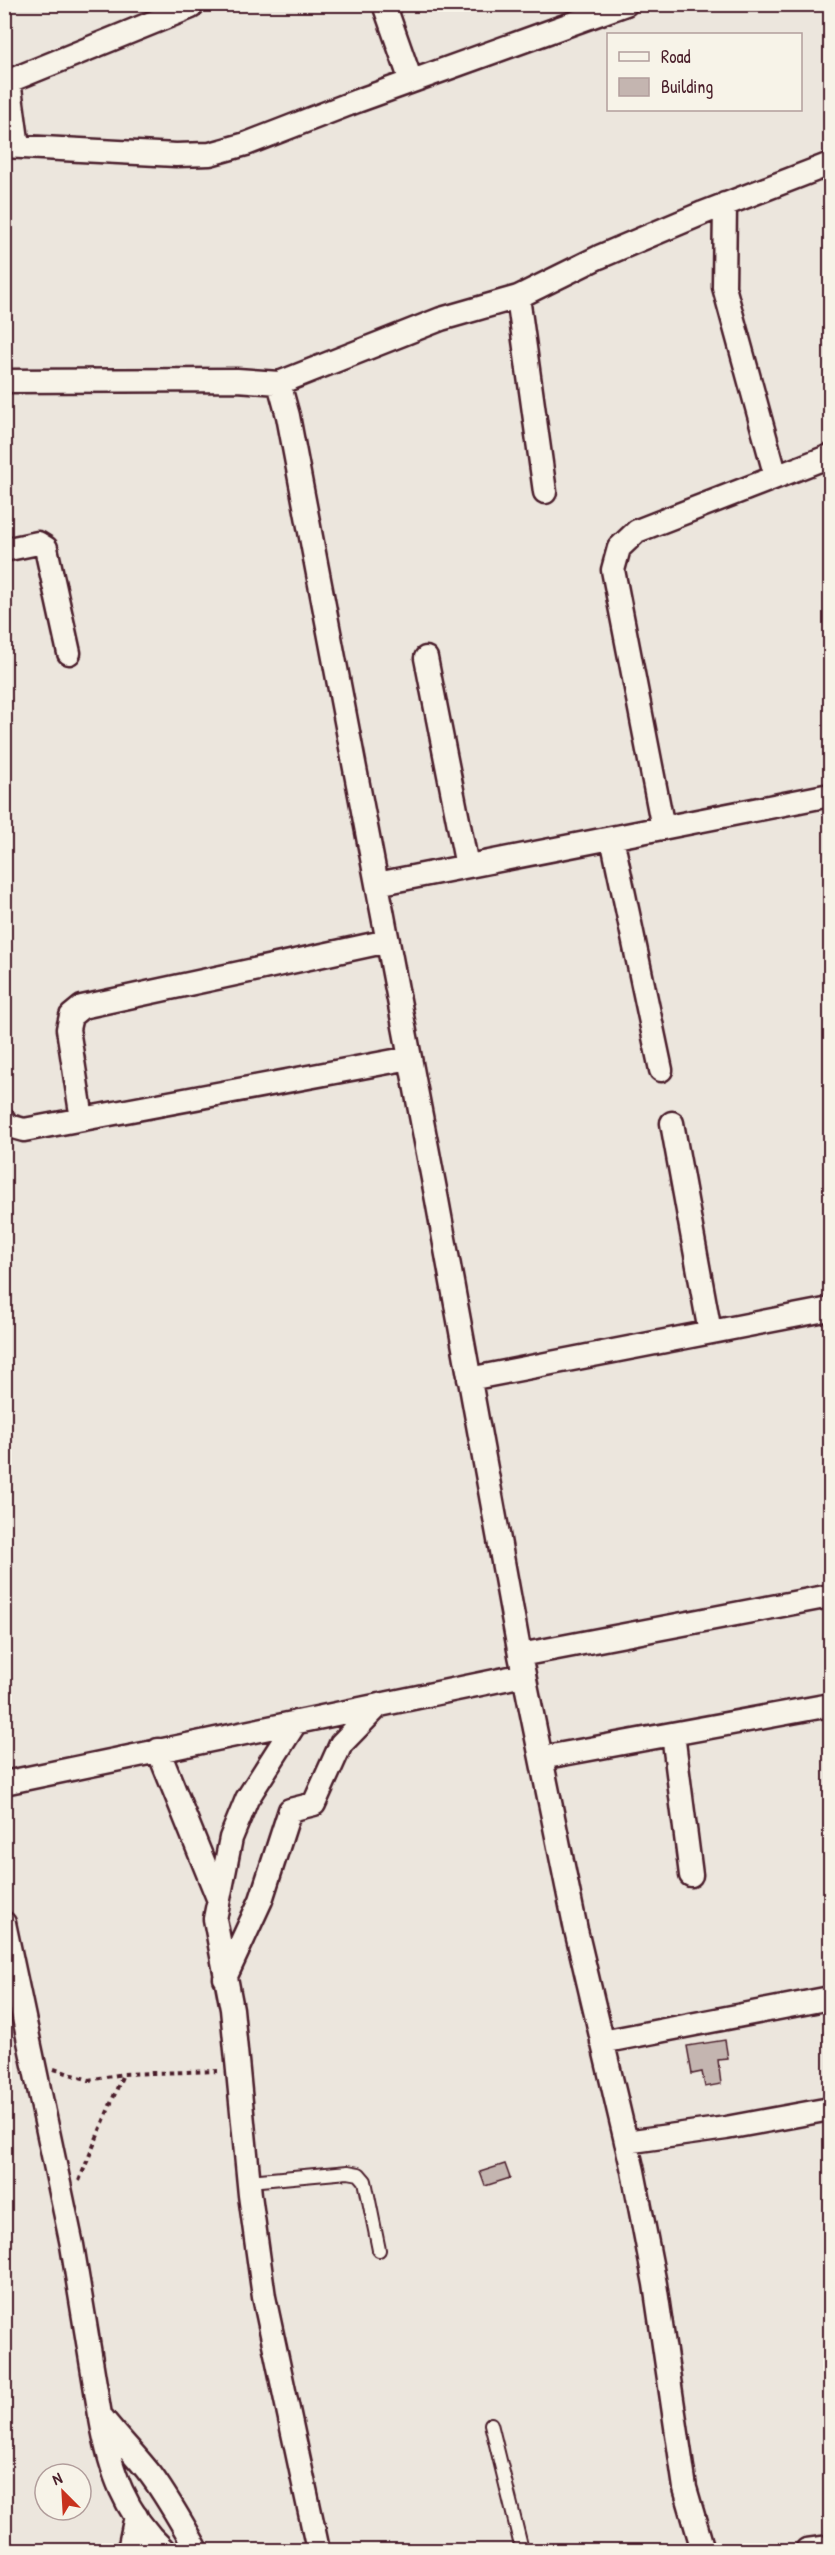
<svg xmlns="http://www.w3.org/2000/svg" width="835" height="2555" viewBox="0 0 835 2555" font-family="'Patrick Hand',sans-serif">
  <rect width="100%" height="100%" fill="#ece6dd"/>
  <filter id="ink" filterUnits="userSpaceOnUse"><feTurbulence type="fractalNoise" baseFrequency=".0167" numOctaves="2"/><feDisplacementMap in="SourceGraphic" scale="12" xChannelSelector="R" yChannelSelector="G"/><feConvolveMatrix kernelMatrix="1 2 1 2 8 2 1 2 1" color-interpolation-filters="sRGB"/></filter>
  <g filter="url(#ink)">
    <!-- building -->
    <path fill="#c4b5b0" stroke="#4a1f2b" stroke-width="1.5" d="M 725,2040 L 728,2059 L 718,2060 L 721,2084 L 705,2087 L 702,2072 L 692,2074 L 687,2046 Z
      M 505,2164 L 510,2178 L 485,2186 L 480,2172 Z"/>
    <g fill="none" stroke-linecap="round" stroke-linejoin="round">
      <defs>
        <path id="service" d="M 249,2181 L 348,2172 L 359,2174 L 365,2181 L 379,2250
          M 491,2424 L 522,2550"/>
        <path id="minor" d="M 384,4 L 411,81
          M 4,146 L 176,155 L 210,154 L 246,144 L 357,101 L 626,4
          M 18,147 L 9,81 L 191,7
          M 725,204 L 724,287 L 776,477
          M 518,297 L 545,492
          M 4,381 L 237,380 L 279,383 L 288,416 L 437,1200 L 520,1655 L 576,1930 L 633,2171 L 655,2284 L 685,2488 L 703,2550
          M 279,383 L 441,319 L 518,297 L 599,257 L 703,213 L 830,164
          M 4,550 L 38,543 L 46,548 L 69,653
          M 426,658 L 467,866
          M 663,828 L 613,570 L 619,548 L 637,531 L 830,456
          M 612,838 L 661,1070
          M 377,884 L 830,795
          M 82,1119 L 68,1029 L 71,1016 L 82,1007 L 388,941
          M 4,1120 L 6,1125 L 24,1130 L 410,1058
          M 672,1123 L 710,1332
          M 469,1379 L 830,1309
          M 520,1655 L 830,1596
          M 296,1722 L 247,1799 L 231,1838 L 215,1919 L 232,2009 L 250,2195 L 264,2297 L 318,2550
          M 673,1734 L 691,1875
          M 158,1750 L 218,1898
          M 541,1758 L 830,1705
          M 4,1783 L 524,1675
          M 4,1923 L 72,2245 L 100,2415 C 116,2436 135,2454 151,2475 C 168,2498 183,2525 197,2550
          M 225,1978 L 261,1900 L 290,1810 L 314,1804 L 341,1744 L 379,1705
          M 602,2042 L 830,1998
          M 626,2142 L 726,2128 L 830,2109
          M 101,2419 C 110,2470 125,2514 164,2550
          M 129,2550 L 136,2516
          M 807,2550 L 830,2547"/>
      </defs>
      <!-- service casing -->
      <use href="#service" stroke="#4a1f2b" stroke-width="16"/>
      <!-- minor casing -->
      <use href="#minor" stroke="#4a1f2b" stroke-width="27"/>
      <!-- path -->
      <path stroke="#4a1f2b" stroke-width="4" stroke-dasharray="4.5 4.5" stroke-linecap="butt" d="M 54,2069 L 89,2080 L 123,2074 L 218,2071
        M 79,2181 L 123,2074"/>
      <!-- service -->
      <use href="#service" stroke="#f7f3e8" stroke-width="12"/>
      <!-- minor -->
      <use href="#minor" stroke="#f7f3e8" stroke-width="22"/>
    </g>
  </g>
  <!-- margin -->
  <rect width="835" height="2555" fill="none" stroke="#f7f3e8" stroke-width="24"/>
  <rect x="12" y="12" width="811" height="2531" fill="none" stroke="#4a1f2b" stroke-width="2" filter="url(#ink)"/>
  <!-- legend -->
  <rect x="607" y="33" width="195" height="78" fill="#f7f3e8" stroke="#b29e9c" stroke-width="1.5"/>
  <rect x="619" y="52" width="30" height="9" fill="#f7f3e8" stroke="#b29e9c" stroke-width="1.5"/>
  <text x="661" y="63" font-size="18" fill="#4a1f2b">Road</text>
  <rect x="619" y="78" width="30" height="18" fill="#c4b5b0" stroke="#b29e9c" stroke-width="1.5"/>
  <text x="661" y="93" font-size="18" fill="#4a1f2b">Building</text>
  <!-- north arrow -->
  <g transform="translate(63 2492) rotate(336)"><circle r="28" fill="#f7f3e8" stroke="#b29e9c" stroke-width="1.5"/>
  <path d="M0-4.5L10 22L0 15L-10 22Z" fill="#c8321e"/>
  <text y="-9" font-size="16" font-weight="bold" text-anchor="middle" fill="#4a1f2b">N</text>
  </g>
</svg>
